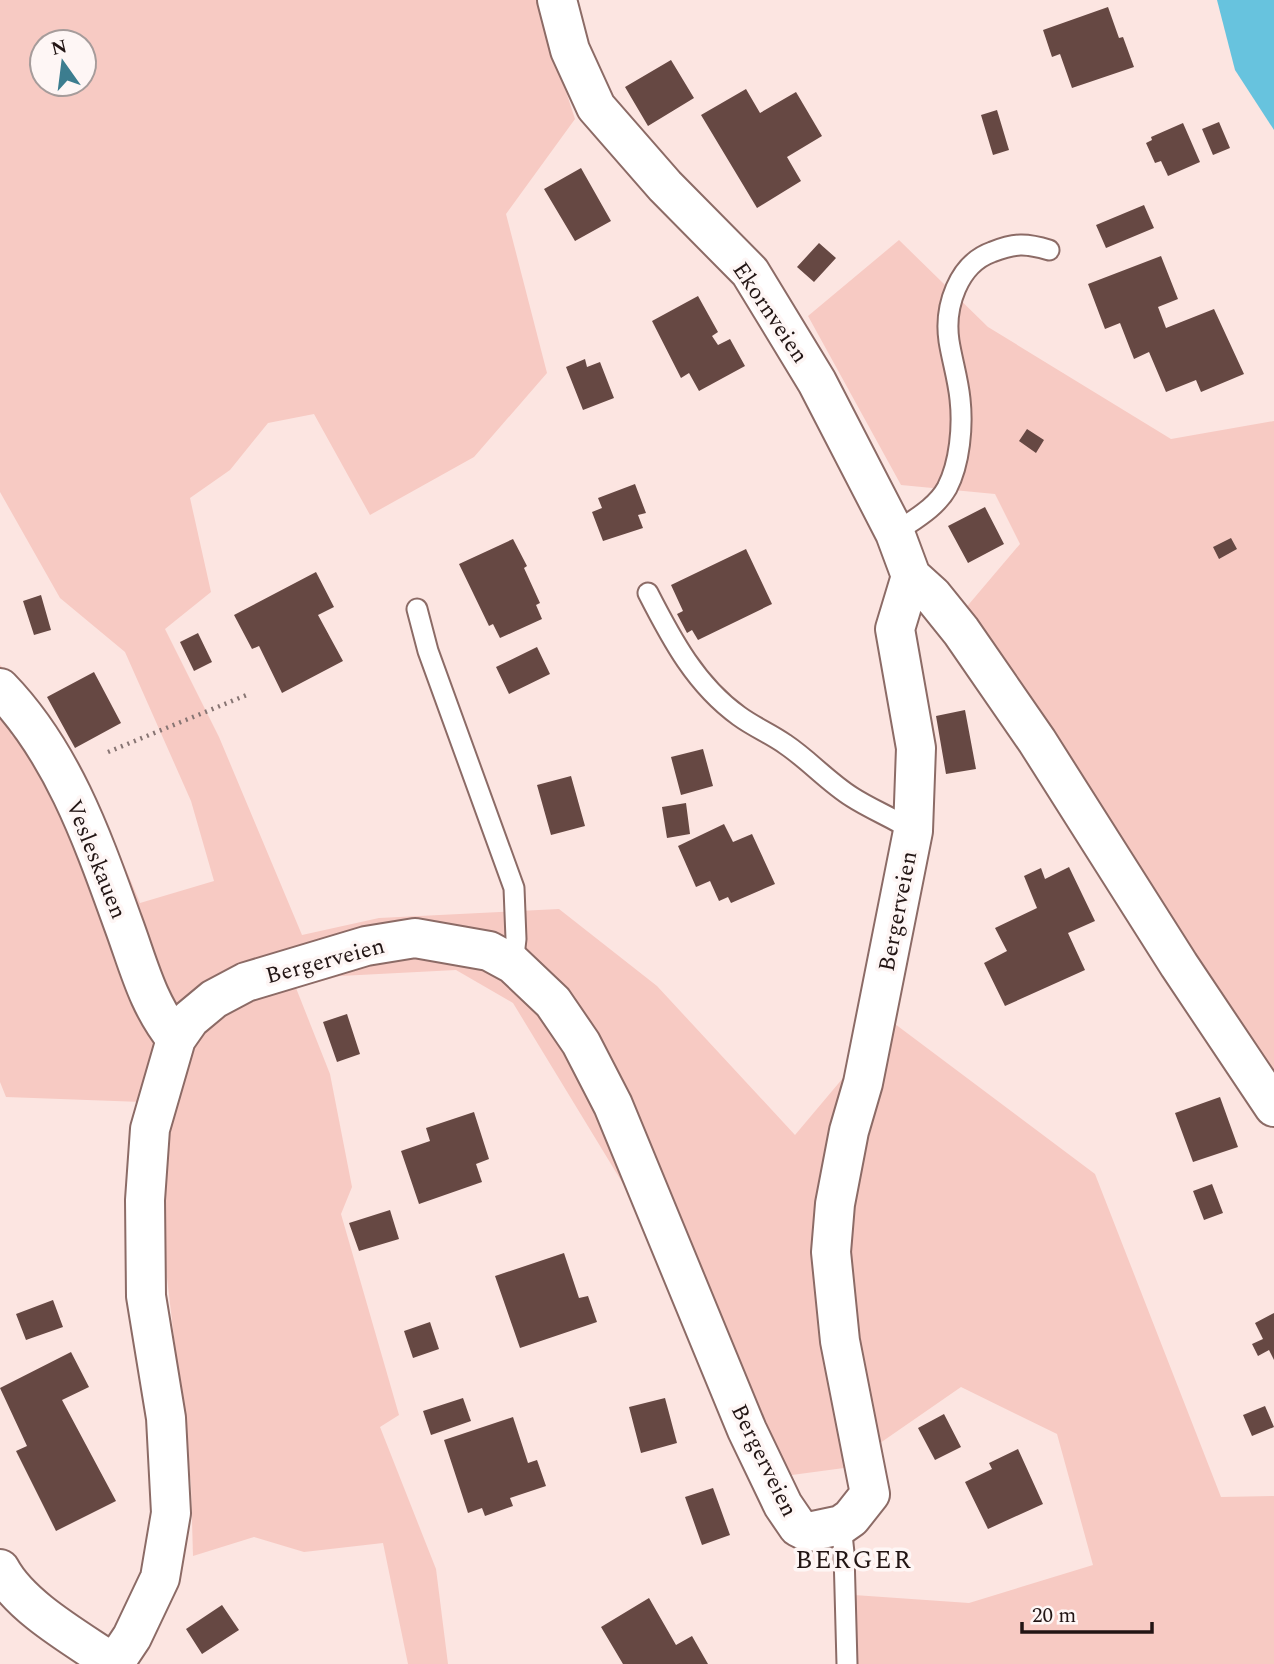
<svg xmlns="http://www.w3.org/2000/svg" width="1274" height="1664" viewBox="0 0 1274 1664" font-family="Spectral,serif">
  <rect width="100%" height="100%" fill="#fce5e1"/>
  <!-- green -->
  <path fill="#f7cac3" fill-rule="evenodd" d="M 0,0 L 536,0 L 575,119 L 506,214 L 547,373 L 474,457 L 370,515 L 314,414 L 268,423 L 230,470 L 190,498 L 211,592 L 165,629 L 219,737 L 302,935 L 379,918 L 559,909 L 657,986 L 795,1135 L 891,1021 L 1095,1174 L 1221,1497 L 1274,1496 L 1274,1664 L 857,1664 L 854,1595 L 969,1603 L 1093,1565 L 1057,1434 L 961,1387 L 844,1468 L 754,1480 L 639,1210 L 513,1003 L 456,970 L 340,976 L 296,988 L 330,1074 L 352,1187 L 341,1214 L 399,1415 L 380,1427 L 436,1569 L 448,1664 L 408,1664 L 383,1543 L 304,1552 L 254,1537 L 193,1556 L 191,1485 L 163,1243 L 169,1103 L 6,1097 L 0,1082 L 0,665 L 27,692 L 11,735 L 101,810 L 140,903 L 214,881 L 191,801 L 125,652 L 60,598 L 0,492 ZM 42,42 L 84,42 L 84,84 L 42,84 Z
    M 899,240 L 988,327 L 1171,439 L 1274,421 L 1274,1081 L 964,610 L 1020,544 L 995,494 L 901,485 L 808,316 Z"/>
  <!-- water -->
  <path fill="#67c3de" d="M 1217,0 L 1274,0 L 1274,130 L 1235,70 Z"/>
  <!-- building -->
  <path fill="#664843" d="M 1108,7 L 1119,38 L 1123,37 L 1134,67 L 1072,88 L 1060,54 L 1052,57 L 1043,30 Z
    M 671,60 L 694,98 L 648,126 L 625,87 Z
    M 746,89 L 760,113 L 796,92 L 822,136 L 787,157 L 801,181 L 757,208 L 701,115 Z
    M 997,110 L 1009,150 L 993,155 L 981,115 Z
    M 1219,122 L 1230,148 L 1213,155 L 1202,129 Z
    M 1183,123 L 1200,162 L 1168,176 L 1161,161 L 1155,163 L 1146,143 L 1152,140 L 1151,137 Z
    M 581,168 L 611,221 L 575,241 L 544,189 Z
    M 1144,205 L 1154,228 L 1106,248 L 1096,225 Z
    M 819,243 L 836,258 L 814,282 L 797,267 Z
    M 1161,256 L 1178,299 L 1158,307 L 1166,328 L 1214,309 L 1244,374 L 1201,392 L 1196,380 L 1166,392 L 1149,352 L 1134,359 L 1120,323 L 1105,329 L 1088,284 Z
    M 698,296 L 718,332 L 712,336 L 718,345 L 730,339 L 745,366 L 699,391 L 689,373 L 681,378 L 652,321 Z
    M 585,359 L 587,367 L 600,362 L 614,398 L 583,410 L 566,367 Z
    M 1027,429 L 1044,440 L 1036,453 L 1019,441 Z
    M 635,484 L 646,513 L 638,515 L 643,528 L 603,541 L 592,512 L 602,508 L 598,498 Z
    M 985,507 L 1004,544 L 968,563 L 948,526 Z
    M 1231,538 L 1237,549 L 1219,559 L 1213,547 Z
    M 513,539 L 527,566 L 524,568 L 540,603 L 536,605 L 542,619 L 500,638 L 493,624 L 489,626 L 459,564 Z
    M 746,549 L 772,604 L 698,640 L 692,630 L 687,633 L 677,614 L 683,611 L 671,585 Z
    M 316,572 L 334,607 L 318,615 L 343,661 L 282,693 L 259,646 L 252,649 L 234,615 Z
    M 41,595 L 51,630 L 34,635 L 23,601 Z
    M 198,633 L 212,662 L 194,671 L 180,642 Z
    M 537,647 L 550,674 L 509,694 L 496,667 Z
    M 94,672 L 121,723 L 75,748 L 47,697 Z
    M 965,710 L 976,769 L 946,774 L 936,716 Z
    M 703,749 L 713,786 L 681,795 L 671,757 Z
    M 571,776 L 585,826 L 551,835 L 537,785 Z
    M 686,803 L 690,834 L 667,838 L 662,807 Z
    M 724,824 L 733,842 L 752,834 L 775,884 L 731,903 L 728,897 L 719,901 L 710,881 L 696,887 L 678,846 Z
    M 1069,867 L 1095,921 L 1068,933 L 1085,970 L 1005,1006 L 984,963 L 1007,951 L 995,928 L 1037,908 L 1024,876 L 1041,868 L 1045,879 Z
    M 347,1014 L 360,1054 L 337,1062 L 323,1022 Z
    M 1220,1097 L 1238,1147 L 1193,1162 L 1175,1113 Z
    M 474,1112 L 489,1159 L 476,1164 L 482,1182 L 419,1204 L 401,1151 L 430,1141 L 426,1128 Z
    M 1212,1184 L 1223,1213 L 1204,1220 L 1193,1191 Z
    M 390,1210 L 399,1239 L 359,1251 L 349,1223 Z
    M 564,1253 L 579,1298 L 588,1296 L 597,1322 L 520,1348 L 495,1276 Z
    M 53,1300 L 63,1327 L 26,1340 L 16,1314 Z
    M 1274,1313 L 1274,1360 L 1269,1350 L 1258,1356 L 1252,1344 L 1263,1339 L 1255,1323 Z
    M 430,1322 L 439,1349 L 413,1358 L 404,1331 Z
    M 71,1352 L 89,1387 L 62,1400 L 116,1501 L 56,1531 L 16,1451 L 27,1446 L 0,1388 Z
    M 463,1398 L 471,1421 L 431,1435 L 423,1411 Z
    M 665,1398 L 677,1443 L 641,1453 L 629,1407 Z
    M 1265,1406 L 1274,1427 L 1252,1436 L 1243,1415 Z
    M 944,1414 L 961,1447 L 935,1460 L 918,1428 Z
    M 513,1417 L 528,1463 L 537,1460 L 546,1486 L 510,1498 L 513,1506 L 485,1516 L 482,1508 L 468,1513 L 444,1440 Z
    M 1018,1449 L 1043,1504 L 988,1529 L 965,1482 L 992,1469 L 989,1463 Z
    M 713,1488 L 730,1535 L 702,1545 L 685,1497 Z
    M 649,1598 L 676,1645 L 692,1636 L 708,1664 L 623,1664 L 601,1627 Z
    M 222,1605 L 239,1630 L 202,1654 L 186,1629 Z"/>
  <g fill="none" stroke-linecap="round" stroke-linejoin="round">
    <defs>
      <path id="service" d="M 895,533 C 913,520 936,508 947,488 C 960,463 963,426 960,399 C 958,379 952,360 949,341 C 944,307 958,264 992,252 C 1015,243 1026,243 1049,250
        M 648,593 C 672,640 696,685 739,716 C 754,727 771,734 785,744 C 809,760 828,782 852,797 C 872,810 894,818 913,831
        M 417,609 L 428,651 L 514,888 L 516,939 L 513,964
        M 841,1525 L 844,1553 L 847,1664"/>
      <path id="minor" d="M 557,0 L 570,50 L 596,107 L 665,186 L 750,272 L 817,382 L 895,533 L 911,576 L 932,595 L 961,631 L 1037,741 L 1179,965 L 1274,1107
        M 0,688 C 63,753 93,840 123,923 C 139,966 147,1003 176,1039
        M 0,1569 C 21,1608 78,1639 114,1664
        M 114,1664 L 132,1637 L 160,1578 L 171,1513 L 166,1418 L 146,1296 L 145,1200 L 150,1129 L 176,1039 L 190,1019 L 214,999 L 246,982 L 366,946 L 415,938 L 489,951 L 513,964 L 553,1002 L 581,1043 L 613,1105 L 747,1430 L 783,1505 L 798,1527 L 808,1532 L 841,1525 L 851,1518 L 870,1494 L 840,1341 L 831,1252 L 835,1204 L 849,1131 L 863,1083 L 913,831 L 916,748 L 895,629 L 911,576"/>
    </defs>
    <!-- service casing -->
    <use href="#service" stroke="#8c6b66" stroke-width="23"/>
    <!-- minor casing -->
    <use href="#minor" stroke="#8c6b66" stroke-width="42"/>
    <!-- path -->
    <path stroke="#877573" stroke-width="4.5" stroke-dasharray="2 5" stroke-linecap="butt" d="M 108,752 L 249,694"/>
    <!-- service -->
    <use href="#service" stroke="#fff" stroke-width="19"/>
    <!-- minor -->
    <use href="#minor" stroke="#fff" stroke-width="38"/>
  </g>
  <g text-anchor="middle" stroke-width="7" stroke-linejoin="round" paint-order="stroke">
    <!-- street labels -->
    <g font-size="23" fill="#221514" stroke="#fef6f5">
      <text transform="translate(771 312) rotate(56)" y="8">Ekornveien</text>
      <text transform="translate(97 859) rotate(68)" y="8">Vesleskauen</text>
      <text transform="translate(897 911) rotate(-79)" y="8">Bergerveien</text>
      <text transform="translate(325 960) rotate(-15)" y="8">Bergerveien</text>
      <text transform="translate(765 1460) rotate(64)" y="8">Bergerveien</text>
    </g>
    <!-- quarter labels -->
    <g font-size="26" letter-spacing="2" fill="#221514" stroke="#fef6f5">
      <text x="854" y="1568">BERGER</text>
    </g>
  </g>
  <!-- north arrow -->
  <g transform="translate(63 63) rotate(346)"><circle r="33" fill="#fef6f5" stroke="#a69c9b" stroke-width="2"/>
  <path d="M0-5L12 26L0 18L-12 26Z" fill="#3c7d8f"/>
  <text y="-10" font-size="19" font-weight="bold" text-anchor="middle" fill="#221514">N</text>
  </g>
  <!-- scale -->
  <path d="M1022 1622v10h130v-10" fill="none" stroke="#221514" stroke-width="3.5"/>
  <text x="1032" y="1622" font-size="21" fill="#221514" stroke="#fef6f5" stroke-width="5" paint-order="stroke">20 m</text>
</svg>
